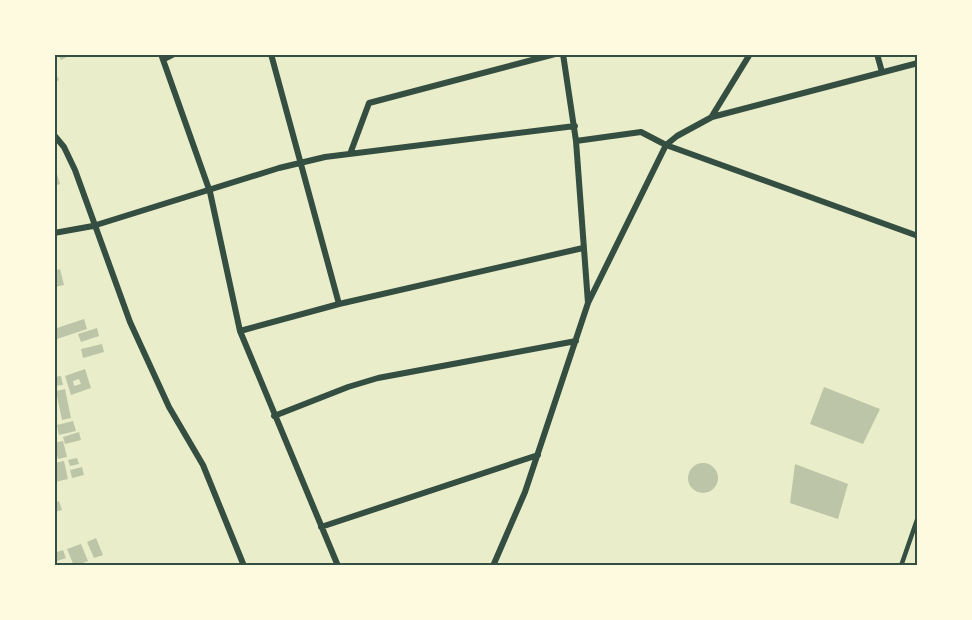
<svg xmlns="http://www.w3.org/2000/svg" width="972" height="620" viewBox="0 0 972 620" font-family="Overpass,sans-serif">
  <rect width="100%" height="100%" fill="#e9edc9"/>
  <!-- building -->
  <path fill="#bcc5a7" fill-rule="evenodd" d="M 58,54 L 73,54 L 61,60 Z
    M 54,69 L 59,80 L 54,83 Z
    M 57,174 L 60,184 L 54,186 L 54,175 Z
    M 60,269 L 64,285 L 54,287 L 54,271 Z
    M 84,319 L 87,329 L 54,340 L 54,329 Z
    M 97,328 L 99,336 L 81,342 L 78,334 Z
    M 102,344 L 104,352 L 83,358 L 81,349 Z
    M 85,369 L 91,388 L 71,395 L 65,376 ZM 79,379 L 81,384 L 74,386 L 73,381 Z
    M 61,376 L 63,385 L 54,386 L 54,377 Z
    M 824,387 L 880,409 L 863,444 L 810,424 Z
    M 65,389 L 71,418 L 62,420 L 56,391 Z
    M 73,421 L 76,431 L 59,435 L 57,425 Z
    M 79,432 L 81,440 L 65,444 L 63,437 Z
    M 63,441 L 67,457 L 58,459 L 54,443 Z
    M 77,458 L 79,464 L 70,466 L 68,460 Z
    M 64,461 L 68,479 L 55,482 L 54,463 Z
    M688 478a15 15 0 1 1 30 0a15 15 0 1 1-30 0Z
    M 795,464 L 848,484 L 838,519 L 790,503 Z
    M 82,467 L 84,475 L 72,478 L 70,470 Z
    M 59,501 L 62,510 L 54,512 L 54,503 Z
    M 96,538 L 103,555 L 94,558 L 87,542 Z
    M 81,544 L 88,561 L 74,566 L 67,549 Z
    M 63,550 L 66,558 L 54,562 L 54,553 Z"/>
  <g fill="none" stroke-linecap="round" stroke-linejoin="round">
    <!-- service -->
    <path stroke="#344e41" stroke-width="4.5" d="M 901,566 L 918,517"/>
    <!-- minor -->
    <path stroke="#344e41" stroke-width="6" d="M 161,54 L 210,192 L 240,331 L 338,566
      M 271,54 L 339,304
      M 563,54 L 576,141 L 588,303
      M 877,54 L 882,72
      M 164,59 L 174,54
      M 712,116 L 750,54
      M 54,135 L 64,147 L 75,170 L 130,322 L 169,407 L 203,465 L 244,566
      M 576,141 L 641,132 L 666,145 L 918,236
      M 350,154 L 369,103 L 555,54
      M 54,233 L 93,226 L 279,168 L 325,157 L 575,126
      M 240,331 L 339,304 L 583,248
      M 274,416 L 348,387 L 378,378 L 576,341
      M 321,527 L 538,455
      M 493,566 L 525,492 L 588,303 L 666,145 L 677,136 L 712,117 L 918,63"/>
  </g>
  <!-- border -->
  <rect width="972" height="620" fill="none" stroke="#fefae0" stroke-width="111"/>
  <rect x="56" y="56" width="860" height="508" fill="none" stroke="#344e41" stroke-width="2"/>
</svg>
